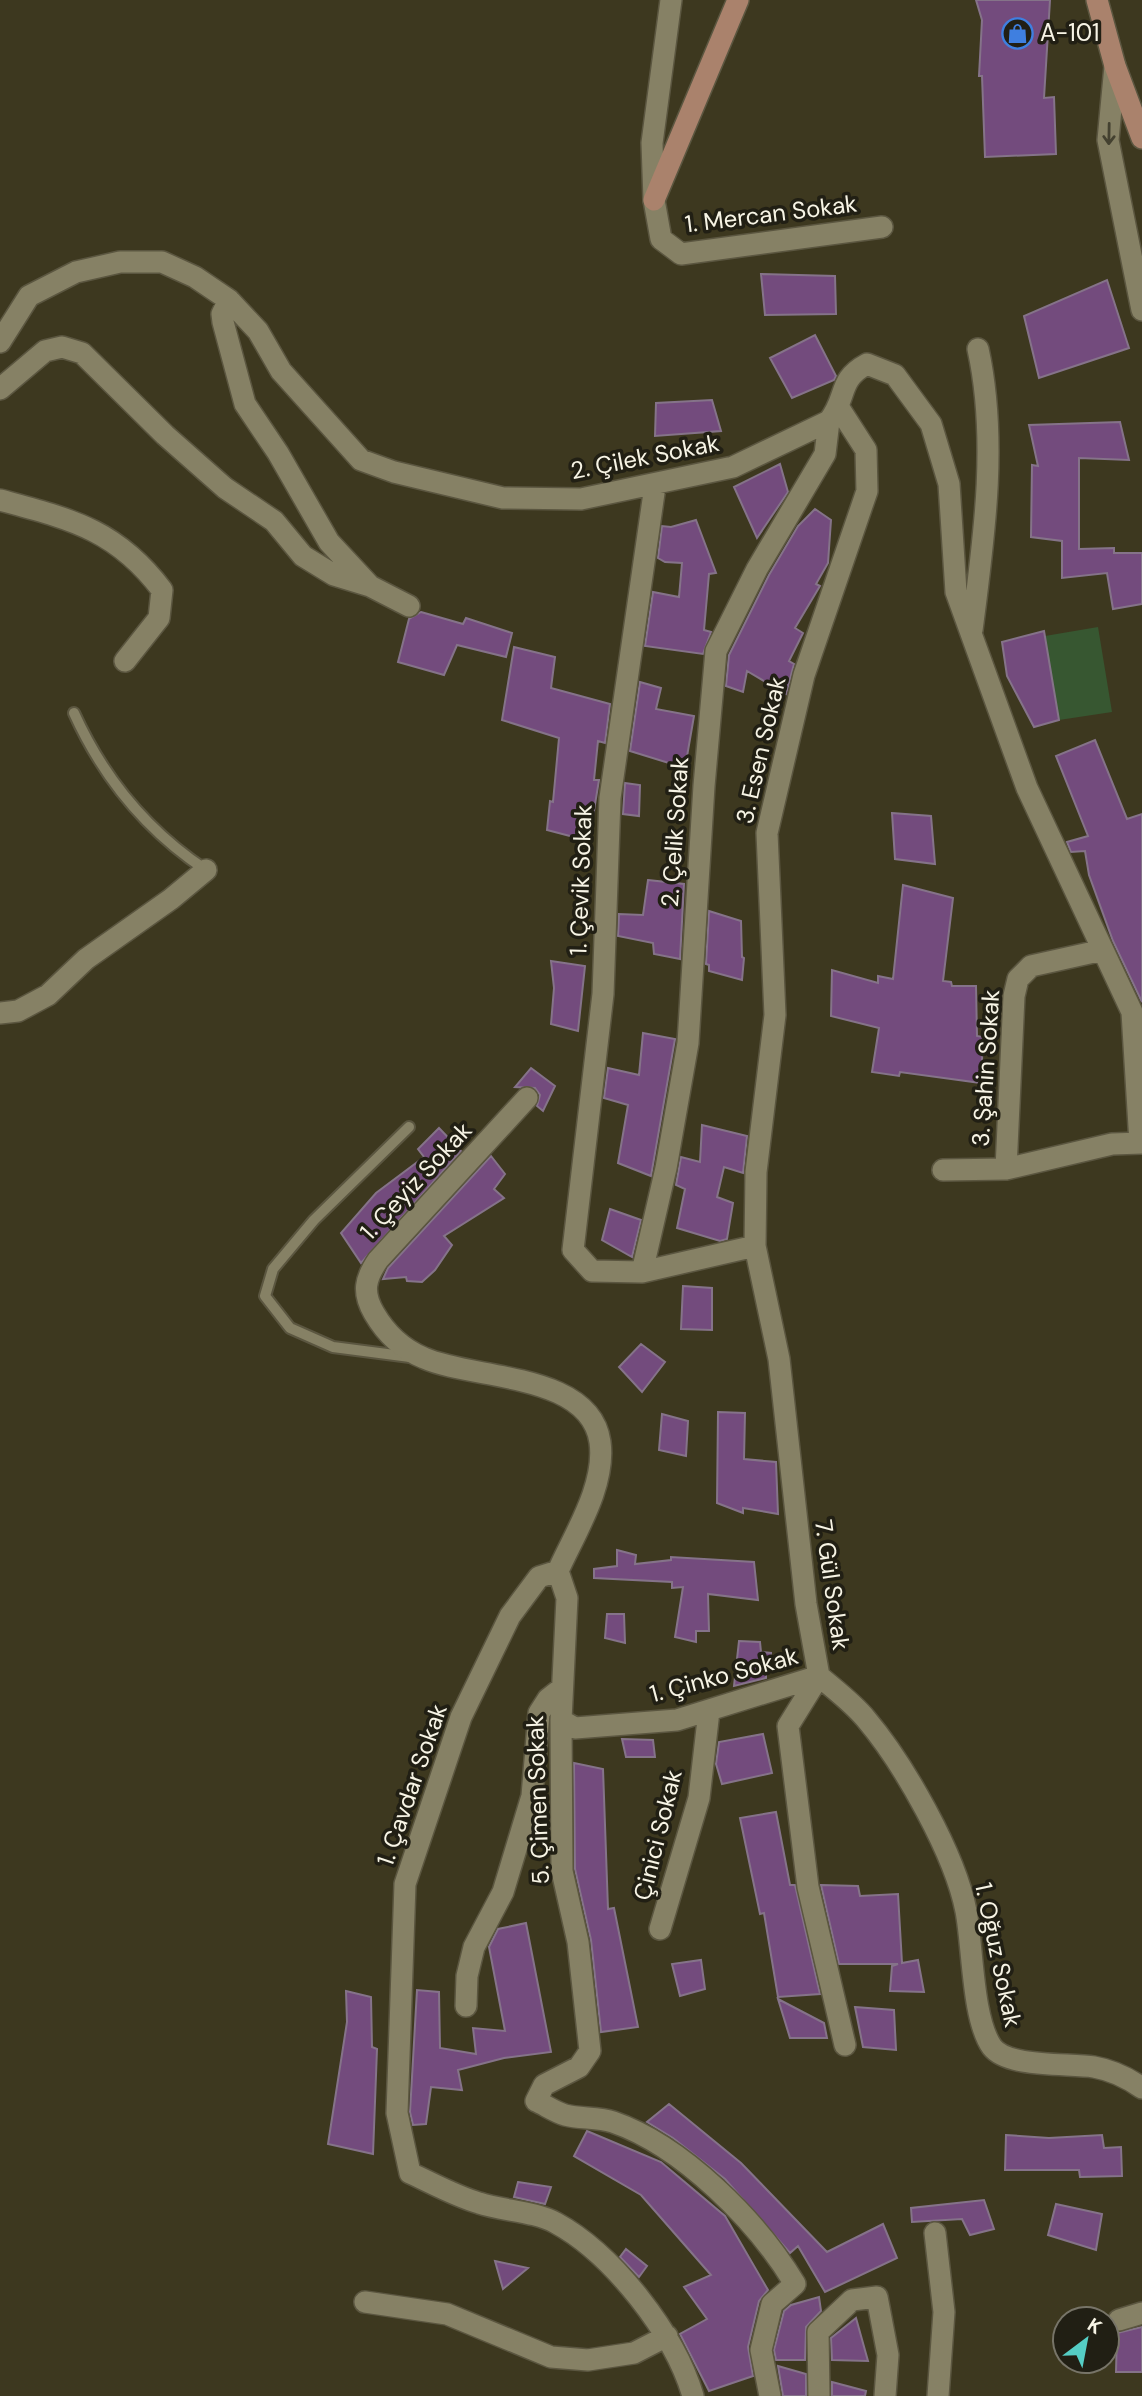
<svg xmlns="http://www.w3.org/2000/svg" width="1142" height="2396" viewBox="0 0 1142 2396" font-family="'DM Sans',sans-serif">
  <rect width="100%" height="100%" fill="#3d381f"/>
  <!-- green -->
  <path fill="#375731" d="M 1098,627 L 1112,712 L 1059,720 L 1045,636 Z"/>
  <!-- building -->
  <path fill="#734b7d" stroke="#857389" stroke-width="2" d="M 976,0 L 1050,0 L 1044,98 L 1054,97 L 1056,154 L 985,157 L 982,76 L 979,76 L 982,20 Z
    M 761,274 L 835,276 L 836,314 L 765,315 Z
    M 1107,280 L 1129,348 L 1039,378 L 1024,316 Z
    M 815,335 L 836,376 L 834,380 L 792,398 L 770,358 Z
    M 712,400 L 721,431 L 655,436 L 656,403 Z
    M 1120,422 L 1129,460 L 1079,458 L 1079,549 L 1114,548 L 1114,553 L 1142,553 L 1142,604 L 1113,609 L 1107,573 L 1062,578 L 1062,541 L 1031,537 L 1032,465 L 1038,466 L 1029,425 Z
    M 780,464 L 788,492 L 757,538 L 734,487 Z
    M 815,509 L 831,520 L 828,563 L 816,584 L 820,586 L 795,628 L 803,633 L 789,661 L 794,664 L 786,694 L 747,671 L 743,692 L 726,686 L 729,655 L 769,575 L 798,526 Z
    M 696,520 L 716,573 L 709,574 L 704,630 L 711,632 L 703,654 L 645,646 L 653,592 L 679,597 L 682,563 L 665,562 L 658,558 L 662,526 L 671,527 Z
    M 421,612 L 463,624 L 466,618 L 512,633 L 506,657 L 457,645 L 444,675 L 398,662 L 409,619 Z
    M 1044,631 L 1059,720 L 1034,727 L 1007,676 L 1002,642 Z
    M 514,647 L 555,657 L 551,688 L 610,704 L 605,743 L 598,741 L 594,780 L 599,780 L 589,841 L 547,830 L 550,801 L 553,802 L 559,738 L 502,720 Z
    M 640,682 L 661,688 L 656,709 L 694,716 L 685,768 L 630,751 Z
    M 1095,740 L 1127,819 L 1142,814 L 1142,1002 L 1113,941 L 1089,875 L 1085,851 L 1071,852 L 1067,842 L 1088,836 L 1056,756 Z
    M 625,783 L 640,785 L 639,816 L 623,814 Z
    M 892,813 L 931,816 L 935,864 L 895,859 Z
    M 648,880 L 684,884 L 680,959 L 654,954 L 653,943 L 618,936 L 619,914 L 643,915 Z
    M 903,885 L 953,898 L 943,981 L 951,982 L 952,986 L 976,986 L 977,1036 L 983,1037 L 981,1083 L 900,1072 L 899,1076 L 872,1072 L 879,1028 L 831,1016 L 832,970 L 878,983 L 878,976 L 893,979 Z
    M 709,911 L 741,921 L 742,957 L 744,958 L 742,980 L 709,971 L 709,965 L 706,964 Z
    M 551,961 L 585,966 L 578,1031 L 551,1024 L 554,988 Z
    M 643,1033 L 675,1039 L 651,1176 L 618,1163 L 628,1105 L 604,1098 L 608,1068 L 639,1075 Z
    M 531,1068 L 555,1086 L 543,1111 L 537,1106 L 540,1095 L 535,1088 L 515,1087 Z
    M 702,1125 L 747,1136 L 743,1173 L 724,1167 L 717,1197 L 733,1203 L 727,1239 L 720,1241 L 677,1228 L 685,1189 L 676,1185 L 681,1157 L 700,1162 Z
    M 439,1128 L 461,1151 L 361,1263 L 341,1233 L 376,1193 L 424,1157 L 418,1149 Z
    M 491,1156 L 505,1174 L 494,1189 L 504,1198 L 444,1236 L 452,1245 L 435,1270 L 422,1282 L 407,1281 L 406,1277 L 383,1279 L 388,1268 Z
    M 610,1209 L 641,1220 L 632,1257 L 602,1240 Z
    M 683,1286 L 712,1288 L 712,1330 L 681,1329 Z
    M 641,1344 L 665,1362 L 642,1392 L 619,1367 Z
    M 718,1412 L 745,1413 L 744,1459 L 776,1462 L 778,1514 L 743,1508 L 743,1513 L 717,1503 Z
    M 662,1414 L 688,1421 L 686,1456 L 659,1450 Z
    M 617,1550 L 636,1555 L 635,1564 L 671,1560 L 671,1557 L 754,1562 L 758,1600 L 708,1594 L 709,1631 L 696,1631 L 696,1642 L 675,1637 L 683,1587 L 672,1588 L 672,1582 L 594,1578 L 594,1569 L 617,1566 Z
    M 607,1614 L 624,1614 L 625,1643 L 605,1638 Z
    M 739,1641 L 760,1642 L 761,1652 L 771,1653 L 771,1668 L 766,1669 L 766,1678 L 734,1686 Z
    M 763,1734 L 772,1773 L 722,1784 L 716,1764 L 719,1742 Z
    M 622,1739 L 653,1740 L 655,1757 L 626,1757 Z
    M 574,1763 L 603,1769 L 608,1909 L 614,1908 L 638,2027 L 601,2032 L 591,1940 L 575,1869 Z
    M 776,1812 L 790,1885 L 795,1885 L 820,1994 L 778,1997 L 764,1913 L 760,1914 L 740,1818 Z
    M 821,1885 L 858,1886 L 860,1896 L 898,1894 L 902,1963 L 918,1960 L 924,1992 L 890,1991 L 892,1966 L 898,1964 L 839,1964 Z
    M 526,1923 L 551,2052 L 504,2058 L 458,2070 L 462,2090 L 431,2087 L 426,2124 L 413,2125 L 410,2112 L 417,1990 L 439,1992 L 440,2048 L 476,2054 L 473,2028 L 505,2031 L 489,1947 L 498,1929 Z
    M 701,1960 L 705,1989 L 680,1996 L 672,1964 Z
    M 346,1991 L 371,1997 L 372,2047 L 377,2049 L 373,2154 L 328,2144 L 347,2022 Z
    M 778,1999 L 824,2023 L 827,2038 L 790,2038 Z
    M 855,2007 L 894,2010 L 896,2050 L 863,2047 Z
    M 669,2104 L 741,2163 L 827,2252 L 883,2224 L 897,2258 L 825,2292 L 798,2246 L 790,2253 L 725,2179 L 673,2138 L 647,2122 Z
    M 587,2131 L 661,2162 L 725,2216 L 768,2290 L 759,2301 L 748,2347 L 753,2376 L 709,2391 L 680,2334 L 707,2319 L 684,2287 L 711,2275 L 641,2195 L 574,2156 Z
    M 1006,2135 L 1049,2138 L 1102,2135 L 1104,2148 L 1121,2147 L 1122,2176 L 1080,2177 L 1079,2170 L 1005,2170 Z
    M 518,2182 L 551,2187 L 545,2204 L 514,2197 Z
    M 984,2200 L 994,2229 L 970,2235 L 962,2219 L 912,2222 L 911,2208 Z
    M 1056,2204 L 1102,2214 L 1096,2250 L 1048,2235 Z
    M 626,2249 L 647,2266 L 639,2277 L 620,2257 Z
    M 495,2261 L 528,2268 L 503,2289 Z
    M 819,2297 L 821,2311 L 806,2327 L 805,2360 L 776,2360 L 774,2350 L 784,2311 L 791,2305 Z
    M 856,2318 L 868,2361 L 832,2360 L 831,2338 Z
    M 1142,2327 L 1142,2372 L 1116,2372 L 1117,2333 Z
    M 778,2366 L 806,2374 L 806,2396 L 783,2396 Z
    M 832,2382 L 866,2391 L 865,2396 L 832,2396 Z"/>
  <g fill="none" stroke-linecap="round" stroke-linejoin="round">
    <defs>
      <path id="lane" d="M 74,713 C 103,777 147,831 206,870
        M 409,1127 L 314,1220 L 273,1269 L 265,1296 L 290,1328 L 333,1347 L 410,1357"/>
      <path id="street" d="M 671,0 L 652,143 L 654,200 L 661,239 L 681,254 L 882,227
        M 1115,66 L 1108,140 L 1142,310
        M 229,300 L 222,314 L 223,322 L 245,404 L 278,453 L 329,542 L 370,586 L 409,606
        M 0,342 L 29,296 L 76,272 L 120,262 L 162,262 L 195,277 L 229,300 L 258,331 L 281,371 L 361,460 L 394,472 L 503,498 L 581,499 L 733,467 L 829,421 C 848,397 837,380 867,364 L 895,375 L 931,424 L 949,484 L 956,592 L 1027,788 L 1132,1012 L 1140,1143
        M 0,389 L 45,351 L 62,347 L 82,353 L 165,435 L 225,488 L 274,521 L 303,556 L 334,575 L 370,586
        M 839,408 L 866,450 L 867,491 L 804,675 L 767,833 L 775,1015 L 756,1172 L 755,1246 L 779,1359 L 806,1604 L 819,1676 L 788,1726 L 808,1887 L 845,2045
        M 655,486 L 610,798 L 603,994 L 573,1250 L 592,1271 L 642,1272 L 755,1246
        M 0,500 C 70,519 116,529 162,590 L 159,618 L 125,661
        M 972,630 C 984,538 998,440 978,349
        M 0,1013 L 18,1011 L 48,995 L 86,959 L 171,899 L 206,870
        M 527,1098 L 378,1260 C 365,1279 362,1292 374,1313 C 385,1332 402,1349 424,1358 C 473,1380 590,1372 600,1442 C 606,1485 575,1533 558,1571
        M 1006,1169 L 1014,996 L 1018,979 L 1031,966 L 1103,950
        M 943,1170 L 1006,1169 L 1112,1144 L 1142,1143
        M 642,1272 L 666,1168 L 688,1043 L 704,786 L 716,651 L 757,569 L 825,454 L 829,421
        M 558,1571 L 539,1577 L 510,1616 L 461,1717 L 405,1884 L 397,2113 L 410,2173 C 432,2183 455,2196 479,2203 C 503,2211 534,2211 556,2223 C 613,2254 675,2334 693,2396
        M 558,1571 L 567,1598 L 561,1720 L 562,1871 L 578,1942 L 590,2051 L 579,2067 L 544,2085 L 536,2101 C 545,2105 555,2112 565,2115 C 580,2119 598,2117 613,2122 C 683,2146 758,2222 795,2284 L 772,2304 L 761,2350 L 770,2396
        M 561,1720 L 575,1728 L 677,1720 L 819,1676 C 834,1689 853,1703 866,1719 C 904,1764 955,1854 966,1911 C 973,1947 972,2019 992,2047 C 1008,2068 1068,2063 1094,2067 C 1111,2070 1128,2078 1142,2088
        M 660,1929 L 699,1798 L 709,1711
        M 466,2006 L 467,1976 L 474,1947 L 503,1892 L 532,1796 L 539,1713 L 548,1699 L 562,1688
        M 935,2233 L 944,2312 L 938,2396
        M 365,2302 L 447,2314 L 551,2357 L 588,2360 L 634,2353 L 667,2336
        M 1119,2320 L 1142,2313
        M 819,2396 L 818,2332 L 852,2300 L 877,2297 L 888,2355 L 885,2396"/>
      <path id="secondary" d="M 1097,0 L 1115,66 L 1142,138
        M 654,200 L 738,0"/>
    </defs>
    <!-- lane casing -->
    <use href="#lane" stroke="#5b5640" stroke-width="14"/>
    <!-- street casing -->
    <use href="#street" stroke="#5b5640" stroke-width="24"/>
    <!-- secondary casing -->
    <use href="#secondary" stroke="#5b5640" stroke-width="24"/>
    <!-- lane -->
    <use href="#lane" stroke="#868165" stroke-width="10"/>
    <!-- street -->
    <use href="#street" stroke="#868165" stroke-width="21"/>
    <!-- secondary -->
    <use href="#secondary" stroke="#aa826c" stroke-width="21"/>
  </g>
  <!-- one-way arrows -->
  <defs><path id="oneway-shaft" d="M-6 0H5M1.5-3L5.5 0L1.5 3" fill="none" stroke-width="1.6" stroke-linecap="round" stroke-linejoin="round" transform="scale(1.75)"/></defs>
  <use stroke="#444130" href="#oneway-shaft" transform="translate(1109 134) rotate(91)"/>
  <!-- icons -->
  <defs>
    <symbol id="shop-ring" viewBox="-11 -11 22 22"><circle r="9.5" fill="#211f14" stroke="#3f7fe0" stroke-width="1.5"/><path d="M-5-2.5h2.3a2.7 3.5 0 0 1 5.4 0H5L5.5 6h-11ZM-1.5-2.5h3a1.5 2.3 0 0 0-3 0Z" fill="#3f7fe0"/></symbol>
  </defs>
  <g fill-rule="evenodd">
    <use href="#shop-ring" x="1000" y="16" width="35" height="35"/>
  </g>
  <g text-anchor="middle" stroke-width="7" stroke-linejoin="round" paint-order="stroke">
    <!-- poi labels -->
    <g font-size="24" fill="#f7f4e5" stroke="#211f14" text-anchor="start">
      <text x="1040" y="41">A-101</text>
    </g>
    <!-- street labels -->
    <g font-size="24" fill="#f7f4e5" stroke="#211f14">
      <text transform="translate(771 214) rotate(-7)" y="8">1. Mercan Sokak</text>
      <text transform="translate(645 457) rotate(-11)" y="8">2. Çilek Sokak</text>
      <text transform="translate(761 750) rotate(-77)" y="8">3. Esen Sokak</text>
      <text transform="translate(675 832) rotate(-86)" y="8">2. Çelik Sokak</text>
      <text transform="translate(581 880) rotate(-88)" y="8">1. Çevik Sokak</text>
      <text transform="translate(986 1068) rotate(-86)" y="8">3. Şahin Sokak</text>
      <text transform="translate(416 1181) rotate(-47)" y="8">1. Çeyiz Sokak</text>
      <text transform="translate(832 1585) rotate(82)" y="8">7. Gül Sokak</text>
      <text transform="translate(724 1675) rotate(-15)" y="8">1. Çinko Sokak</text>
      <text transform="translate(412 1785) rotate(-71)" y="8">1. Çavdar Sokak</text>
      <text transform="translate(538 1800) rotate(-92)" y="8">5. Çimen Sokak</text>
      <text transform="translate(658 1835) rotate(-76)" y="8">Çinici Sokak</text>
      <text transform="translate(998 1955) rotate(78)" y="8">1. Oğuz Sokak</text>
    </g>
  </g>
  <!-- north arrow -->
  <g transform="translate(1086 2340) rotate(32)"><circle r="33" fill="#211f14" stroke="#777468" stroke-width="2"/>
  <path d="M0-5L12 26L0 18L-12 26Z" fill="#55cec5"/>
  <text y="-10" font-size="19" font-weight="bold" text-anchor="middle" fill="#f7f4e5">K</text>
  </g>
</svg>
